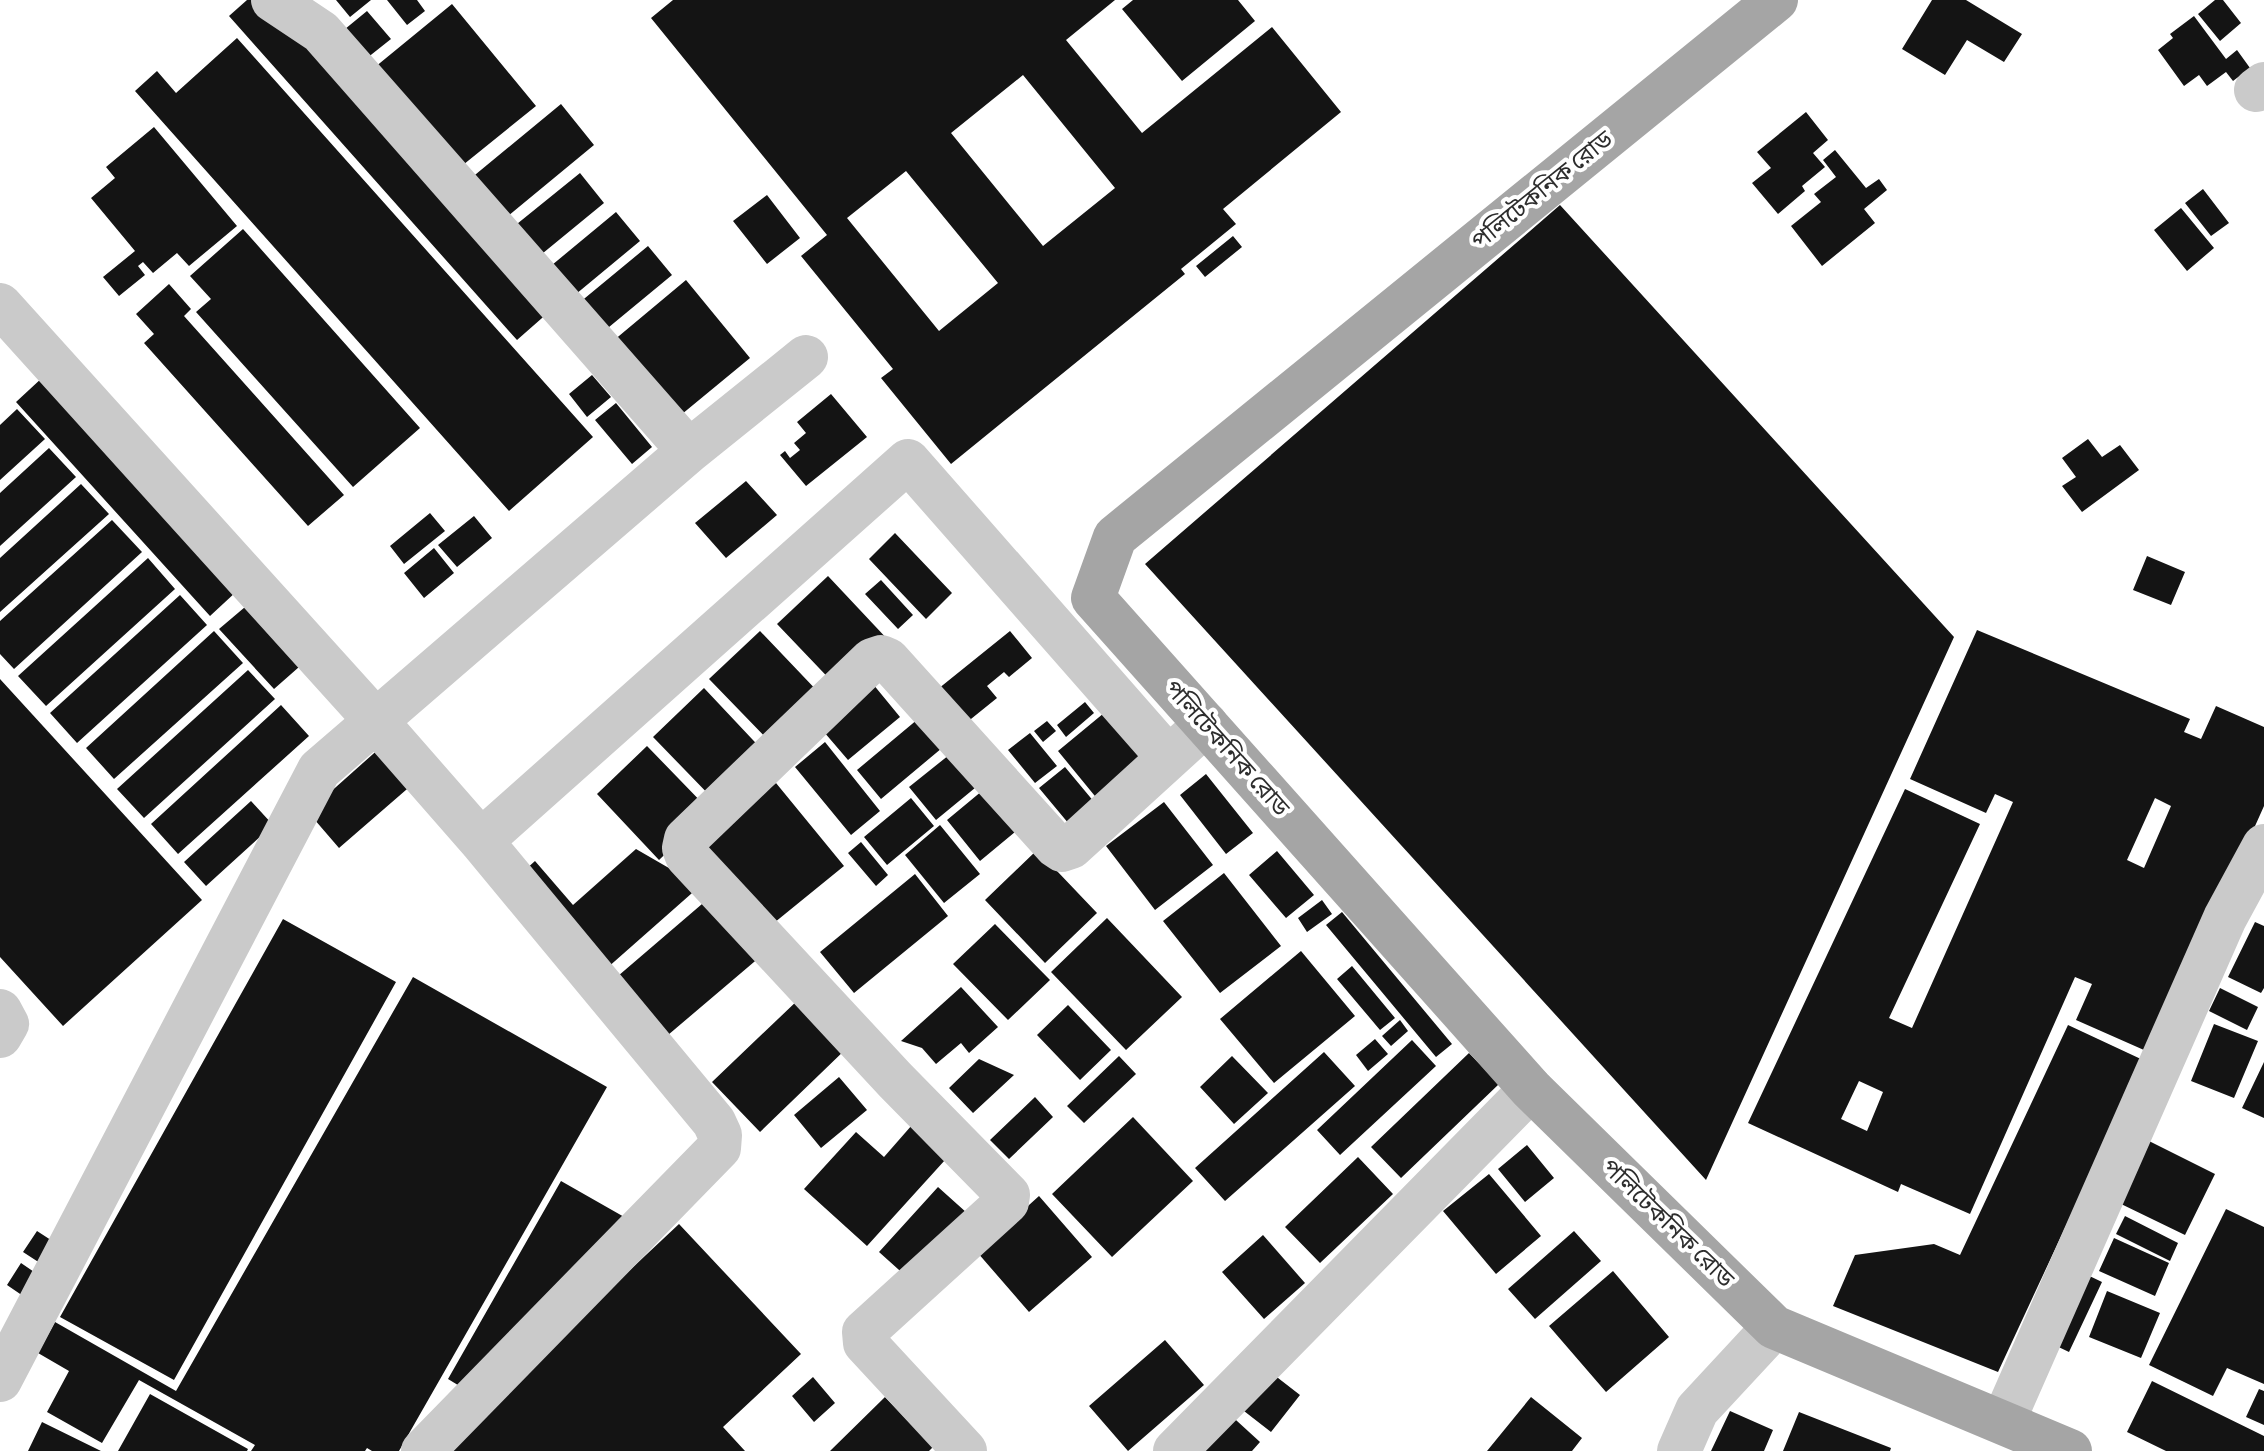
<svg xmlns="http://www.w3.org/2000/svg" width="2264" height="1451" viewBox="0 0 2264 1451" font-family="'Alegreya Sans','Noto Sans Bengali',sans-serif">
  <rect width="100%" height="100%" fill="#fff"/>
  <!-- building -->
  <path fill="#141414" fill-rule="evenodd" d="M 247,0 L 263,0 L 550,311 L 517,340 L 229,16 Z
    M 336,0 L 371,0 L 350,17 Z
    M 387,0 L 417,0 L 425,11 L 407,25 Z
    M 673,0 L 1115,0 L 1066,40 L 1142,133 L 1272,27 L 1341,112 L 1223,209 L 1236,224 L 1181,269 L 1185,274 L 951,464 L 881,378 L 893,369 L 801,256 L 827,235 L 651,18 ZM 1023,75 L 1115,188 L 1043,246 L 951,133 ZM 906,171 L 998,283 L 939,331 L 847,218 Z
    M 1133,0 L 1238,0 L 1255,21 L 1182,81 L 1122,9 Z
    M 1932,0 L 1966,0 L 2022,34 L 2004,62 L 1967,40 L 1945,75 L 1902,49 Z
    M 2215,0 L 2223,0 L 2241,23 L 2220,41 L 2198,14 Z
    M 452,4 L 536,106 L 453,173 L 369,72 Z
    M 367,11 L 391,39 L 362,62 L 339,34 Z
    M 2194,16 L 2226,59 L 2237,50 L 2250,68 L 2233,81 L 2226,72 L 2207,86 L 2199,75 L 2184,86 L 2158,50 L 2173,38 L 2170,34 Z
    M 237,38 L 593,437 L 509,511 L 135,91 L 157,71 L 176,93 Z
    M 561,104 L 594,145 L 497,225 L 464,184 Z
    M 1806,112 L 1828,140 L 1813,153 L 1825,167 L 1802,186 L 1805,191 L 1778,214 L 1752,183 L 1771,168 L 1757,152 Z
    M 154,127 L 237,226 L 189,266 L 177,253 L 153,273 L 143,262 L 138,266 L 145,275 L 119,296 L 103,277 L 135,251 L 91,198 L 115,178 L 106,167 Z
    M 1835,150 L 1866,188 L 1879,179 L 1887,190 L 1864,209 L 1875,223 L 1822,266 L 1791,226 L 1821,202 L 1814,194 L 1836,177 L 1823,160 Z
    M 580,173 L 604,203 L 537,258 L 512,228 Z
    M 2203,189 L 2229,223 L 2211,236 L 2185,203 Z
    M 767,195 L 800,238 L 767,264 L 733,221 Z
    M 1560,205 L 1954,637 L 1706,1180 L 1145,564 Z
    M 2181,208 L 2214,248 L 2187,271 L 2154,230 Z
    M 616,212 L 640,241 L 570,299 L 546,270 Z
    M 243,229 L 420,428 L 353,487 L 196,312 L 211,299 L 190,276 Z
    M 1233,236 L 1242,247 L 1205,277 L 1196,266 Z
    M 648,246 L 672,275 L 603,332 L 579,303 Z
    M 686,280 L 750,358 L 676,419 L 613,341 Z
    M 169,284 L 191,309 L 184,316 L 344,495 L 308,526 L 144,343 L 154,334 L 136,314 Z
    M 592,375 L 611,397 L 587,417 L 569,394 Z
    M 43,377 L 237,591 L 210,616 L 16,402 Z
    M 831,394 L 867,437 L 806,486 L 780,455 L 785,451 L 790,458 L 800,450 L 794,443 L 806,433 L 797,422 Z
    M 616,403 L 652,447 L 632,464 L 595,420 Z
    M 17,409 L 45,439 L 0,480 L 0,425 Z
    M 2088,439 L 2102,457 L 2120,445 L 2139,470 L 2082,512 L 2062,486 L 2076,477 L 2062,458 Z
    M 49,448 L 76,477 L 0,546 L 0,493 Z
    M 746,481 L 777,515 L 726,558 L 695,523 Z
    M 81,484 L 109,514 L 0,612 L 0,558 Z
    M 430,513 L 445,531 L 404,564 L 390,546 Z
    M 474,516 L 492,538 L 457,567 L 438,545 Z
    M 112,520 L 142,552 L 14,669 L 0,654 L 0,621 Z
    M 895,533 L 952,593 L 926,619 L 869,559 Z
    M 434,548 L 454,573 L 424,598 L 404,573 Z
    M 2147,556 L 2185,572 L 2171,605 L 2133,590 Z
    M 148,558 L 175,589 L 46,706 L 18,676 Z
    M 828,576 L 890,642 L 840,690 L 777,624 Z
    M 881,580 L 913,615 L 898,629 L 865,594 Z
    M 180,595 L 207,625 L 77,743 L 50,713 Z
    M 245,607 L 299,667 L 274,689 L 219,629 Z
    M 1977,630 L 2190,719 L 2184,732 L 2201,739 L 2216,706 L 2264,727 L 2264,806 L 2153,1054 L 2076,1020 L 2092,984 L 2075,977 L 1970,1214 L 1901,1184 L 1898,1192 L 1748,1123 L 1905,789 L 1980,824 L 1889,1018 L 1912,1028 L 2013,802 L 1995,794 L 1986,813 L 1910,779 ZM 2155,798 L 2171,806 L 2144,868 L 2127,860 ZM 1859,1081 L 1883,1092 L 1867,1131 L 1841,1119 Z
    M 214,631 L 243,663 L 114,779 L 86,748 Z
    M 760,631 L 822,696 L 772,744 L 709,679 Z
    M 1010,631 L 1032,658 L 1009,677 L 1004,672 L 987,686 L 997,698 L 966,723 L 938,689 Z
    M 248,670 L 275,699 L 144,818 L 117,789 Z
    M 868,678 L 900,717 L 848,760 L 824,732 Z
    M 0,679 L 202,900 L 63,1026 L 0,957 Z
    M 704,688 L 766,754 L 716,802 L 653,737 Z
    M 1085,702 L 1094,713 L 1066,737 L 1057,725 Z
    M 281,705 L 309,736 L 178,854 L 151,824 Z
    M 1104,713 L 1145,763 L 1099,801 L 1058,751 Z
    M 918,719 L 942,748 L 881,799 L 857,770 Z
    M 1047,721 L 1056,731 L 1043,742 L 1034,731 Z
    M 1030,733 L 1057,766 L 1035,783 L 1008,750 Z
    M 825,742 L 880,811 L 851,835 L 795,767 Z
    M 382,746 L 414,783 L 339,848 L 308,812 Z
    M 647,746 L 710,811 L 659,860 L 597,794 Z
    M 954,751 L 981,783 L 936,820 L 909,787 Z
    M 1065,767 L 1095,803 L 1069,824 L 1039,788 Z
    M 1206,774 L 1253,833 L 1226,854 L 1180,795 Z
    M 776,783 L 844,866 L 769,927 L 701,845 Z
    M 988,786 L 1021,827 L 980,861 L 947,820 Z
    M 911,798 L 934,826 L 887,865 L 864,837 Z
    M 251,801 L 273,825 L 206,886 L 184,862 Z
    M 1164,802 L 1213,865 L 1155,910 L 1106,846 Z
    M 940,825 L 980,874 L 944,903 L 905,855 Z
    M 861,842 L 888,875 L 876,886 L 848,853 Z
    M 636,849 L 700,886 L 598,976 L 514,880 L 535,861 L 573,905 Z
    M 1037,850 L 1097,913 L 1045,963 L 985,900 Z
    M 1277,851 L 1314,895 L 1286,918 L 1249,875 Z
    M 1224,873 L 1281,946 L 1220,993 L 1163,921 Z
    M 915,874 L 948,916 L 854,993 L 820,952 Z
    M 716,892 L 767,951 L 668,1035 L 618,976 Z
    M 1322,900 L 1332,914 L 1307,932 L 1298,918 Z
    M 1342,912 L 1452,1044 L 1436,1057 L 1326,925 Z
    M 1107,918 L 1182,997 L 1126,1050 L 1051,972 Z
    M 283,919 L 396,982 L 174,1380 L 60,1317 Z
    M 2255,922 L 2264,926 L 2264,988 L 2261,993 L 2228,977 Z
    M 995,924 L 1050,980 L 1008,1020 L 953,964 Z
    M 1301,951 L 1355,1016 L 1274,1083 L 1220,1019 Z
    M 1352,966 L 1395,1018 L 1380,1030 L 1337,979 Z
    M 413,977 L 607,1087 L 399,1451 L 372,1451 L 367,1448 L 365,1451 L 251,1451 L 255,1445 L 139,1380 L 102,1443 L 47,1412 L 69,1371 L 38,1353 L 55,1322 L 176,1391 Z
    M 961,987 L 998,1027 L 969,1053 L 961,1043 L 936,1064 L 922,1048 L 901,1041 Z
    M 2220,988 L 2258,1007 L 2247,1030 L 2209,1011 Z
    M 800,998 L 848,1047 L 760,1132 L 712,1082 Z
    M 1068,1005 L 1111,1050 L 1080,1080 L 1037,1035 Z
    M 1400,1020 L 1408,1031 L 1391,1046 L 1382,1036 Z
    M 2214,1024 L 2258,1041 L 2234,1098 L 2191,1081 Z
    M 2068,1025 L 2143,1060 L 1998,1372 L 1833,1306 L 1855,1255 L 1934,1244 L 1960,1255 Z
    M 1375,1039 L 1388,1054 L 1368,1071 L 1356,1055 Z
    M 1412,1040 L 1436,1066 L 1340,1155 L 1317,1130 Z
    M 1324,1052 L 1355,1086 L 1225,1201 L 1195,1168 Z
    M 1469,1053 L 1499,1084 L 1401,1178 L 1371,1147 Z
    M 1119,1056 L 1136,1074 L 1084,1123 L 1067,1106 Z
    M 1232,1056 L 1268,1093 L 1234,1124 L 1200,1087 Z
    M 979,1059 L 1014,1075 L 973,1113 L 949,1088 Z
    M 2264,1062 L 2264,1118 L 2242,1108 Z
    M 839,1077 L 867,1110 L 821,1148 L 794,1115 Z
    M 1035,1097 L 1053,1117 L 1009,1159 L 990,1140 Z
    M 919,1117 L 955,1149 L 867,1246 L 804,1189 L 856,1132 L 884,1157 Z
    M 1133,1117 L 1193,1181 L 1112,1257 L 1052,1194 Z
    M 2149,1141 L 2215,1174 L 2185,1235 L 2119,1203 Z
    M 1527,1145 L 1554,1178 L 1525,1202 L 1498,1169 Z
    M 1358,1157 L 1393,1194 L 1320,1263 L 1285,1227 Z
    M 1489,1174 L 1541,1236 L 1496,1274 L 1443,1211 Z
    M 561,1181 L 633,1222 L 471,1393 L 448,1379 Z
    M 938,1187 L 967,1213 L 908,1278 L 879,1252 Z
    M 1039,1196 L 1092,1257 L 1029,1312 L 977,1252 Z
    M 2226,1209 L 2264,1227 L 2264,1384 L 2227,1368 L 2213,1396 L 2149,1365 Z
    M 2125,1216 L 2178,1243 L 2170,1261 L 2116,1234 Z
    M 679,1224 L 801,1354 L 723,1427 L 745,1451 L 437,1451 Z
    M 37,1231 L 57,1244 L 43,1265 L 23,1252 Z
    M 1574,1231 L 1601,1261 L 1535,1319 L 1508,1289 Z
    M 1263,1235 L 1305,1283 L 1264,1319 L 1222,1272 Z
    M 2114,1238 L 2169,1263 L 2155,1296 L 2099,1271 Z
    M 21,1263 L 40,1276 L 26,1298 L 7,1285 Z
    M 1613,1271 L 1669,1337 L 1606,1392 L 1549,1326 Z
    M 2079,1271 L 2102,1282 L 2069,1352 L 2046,1341 Z
    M 2107,1291 L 2160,1313 L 2141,1358 L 2089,1337 Z
    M 1165,1340 L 1204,1385 L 1128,1451 L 1089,1406 Z
    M 1264,1367 L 1300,1395 L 1271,1432 L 1235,1404 Z
    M 813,1377 L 835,1403 L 814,1422 L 792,1396 Z
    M 2152,1381 L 2264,1436 L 2264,1451 L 2166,1451 L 2127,1432 Z
    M 2259,1389 L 2264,1391 L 2264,1425 L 2246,1417 Z
    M 150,1394 L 248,1449 L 247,1451 L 118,1451 Z
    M 885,1397 L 933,1447 L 929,1451 L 830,1451 Z
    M 1531,1397 L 1582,1438 L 1572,1451 L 1487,1451 Z
    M 1225,1410 L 1260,1442 L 1252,1451 L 1188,1451 Z
    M 1730,1411 L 1773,1430 L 1764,1451 L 1711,1451 Z
    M 1799,1412 L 1891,1448 L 1890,1451 L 1783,1451 Z
    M 42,1422 L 101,1451 L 28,1451 Z"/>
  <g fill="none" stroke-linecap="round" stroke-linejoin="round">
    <!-- minor -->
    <path stroke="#cacaca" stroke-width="44" d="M 273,0 L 321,32 L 689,451
      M 2256,90 L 2264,84
      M 0,305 L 376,721 L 481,841 L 714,1122 L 720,1135 L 719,1148 L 423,1451
      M 481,841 L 908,461 L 1168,757
      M 0,1011 L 7,1024 L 0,1036
      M 0,1380 L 319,770 L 689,451 L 806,357
      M 2003,1422 L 2225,918 L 2264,846
      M 965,1451 L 865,1343 L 864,1332 L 1007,1202 L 1008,1195 L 895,1080 L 687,856 L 684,848 L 686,839 L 872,660 L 881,657 L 888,660 L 1056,846 L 1062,850 L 1071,847 L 1206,724
      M 1175,1451 L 1531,1089
      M 1679,1451 L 1697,1410 L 1774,1327"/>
    <!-- major -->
    <path stroke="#a5a5a5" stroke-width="44" d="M 1776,0 L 1115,537 L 1093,598 L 1531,1089 L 1774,1327 L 2070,1451"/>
  </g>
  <g text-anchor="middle" stroke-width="8" stroke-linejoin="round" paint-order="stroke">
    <!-- street labels -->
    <g font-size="24" fill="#2d2d2d" stroke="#fff">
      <text transform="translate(1542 190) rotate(-39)" y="8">পলিটেকনিক রোড</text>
      <text transform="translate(1227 748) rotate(48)" y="8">পলিটেকনিক রোড</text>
      <text transform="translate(1668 1223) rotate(44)" y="8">পলিটেকনিক রোড</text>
    </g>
  </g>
</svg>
